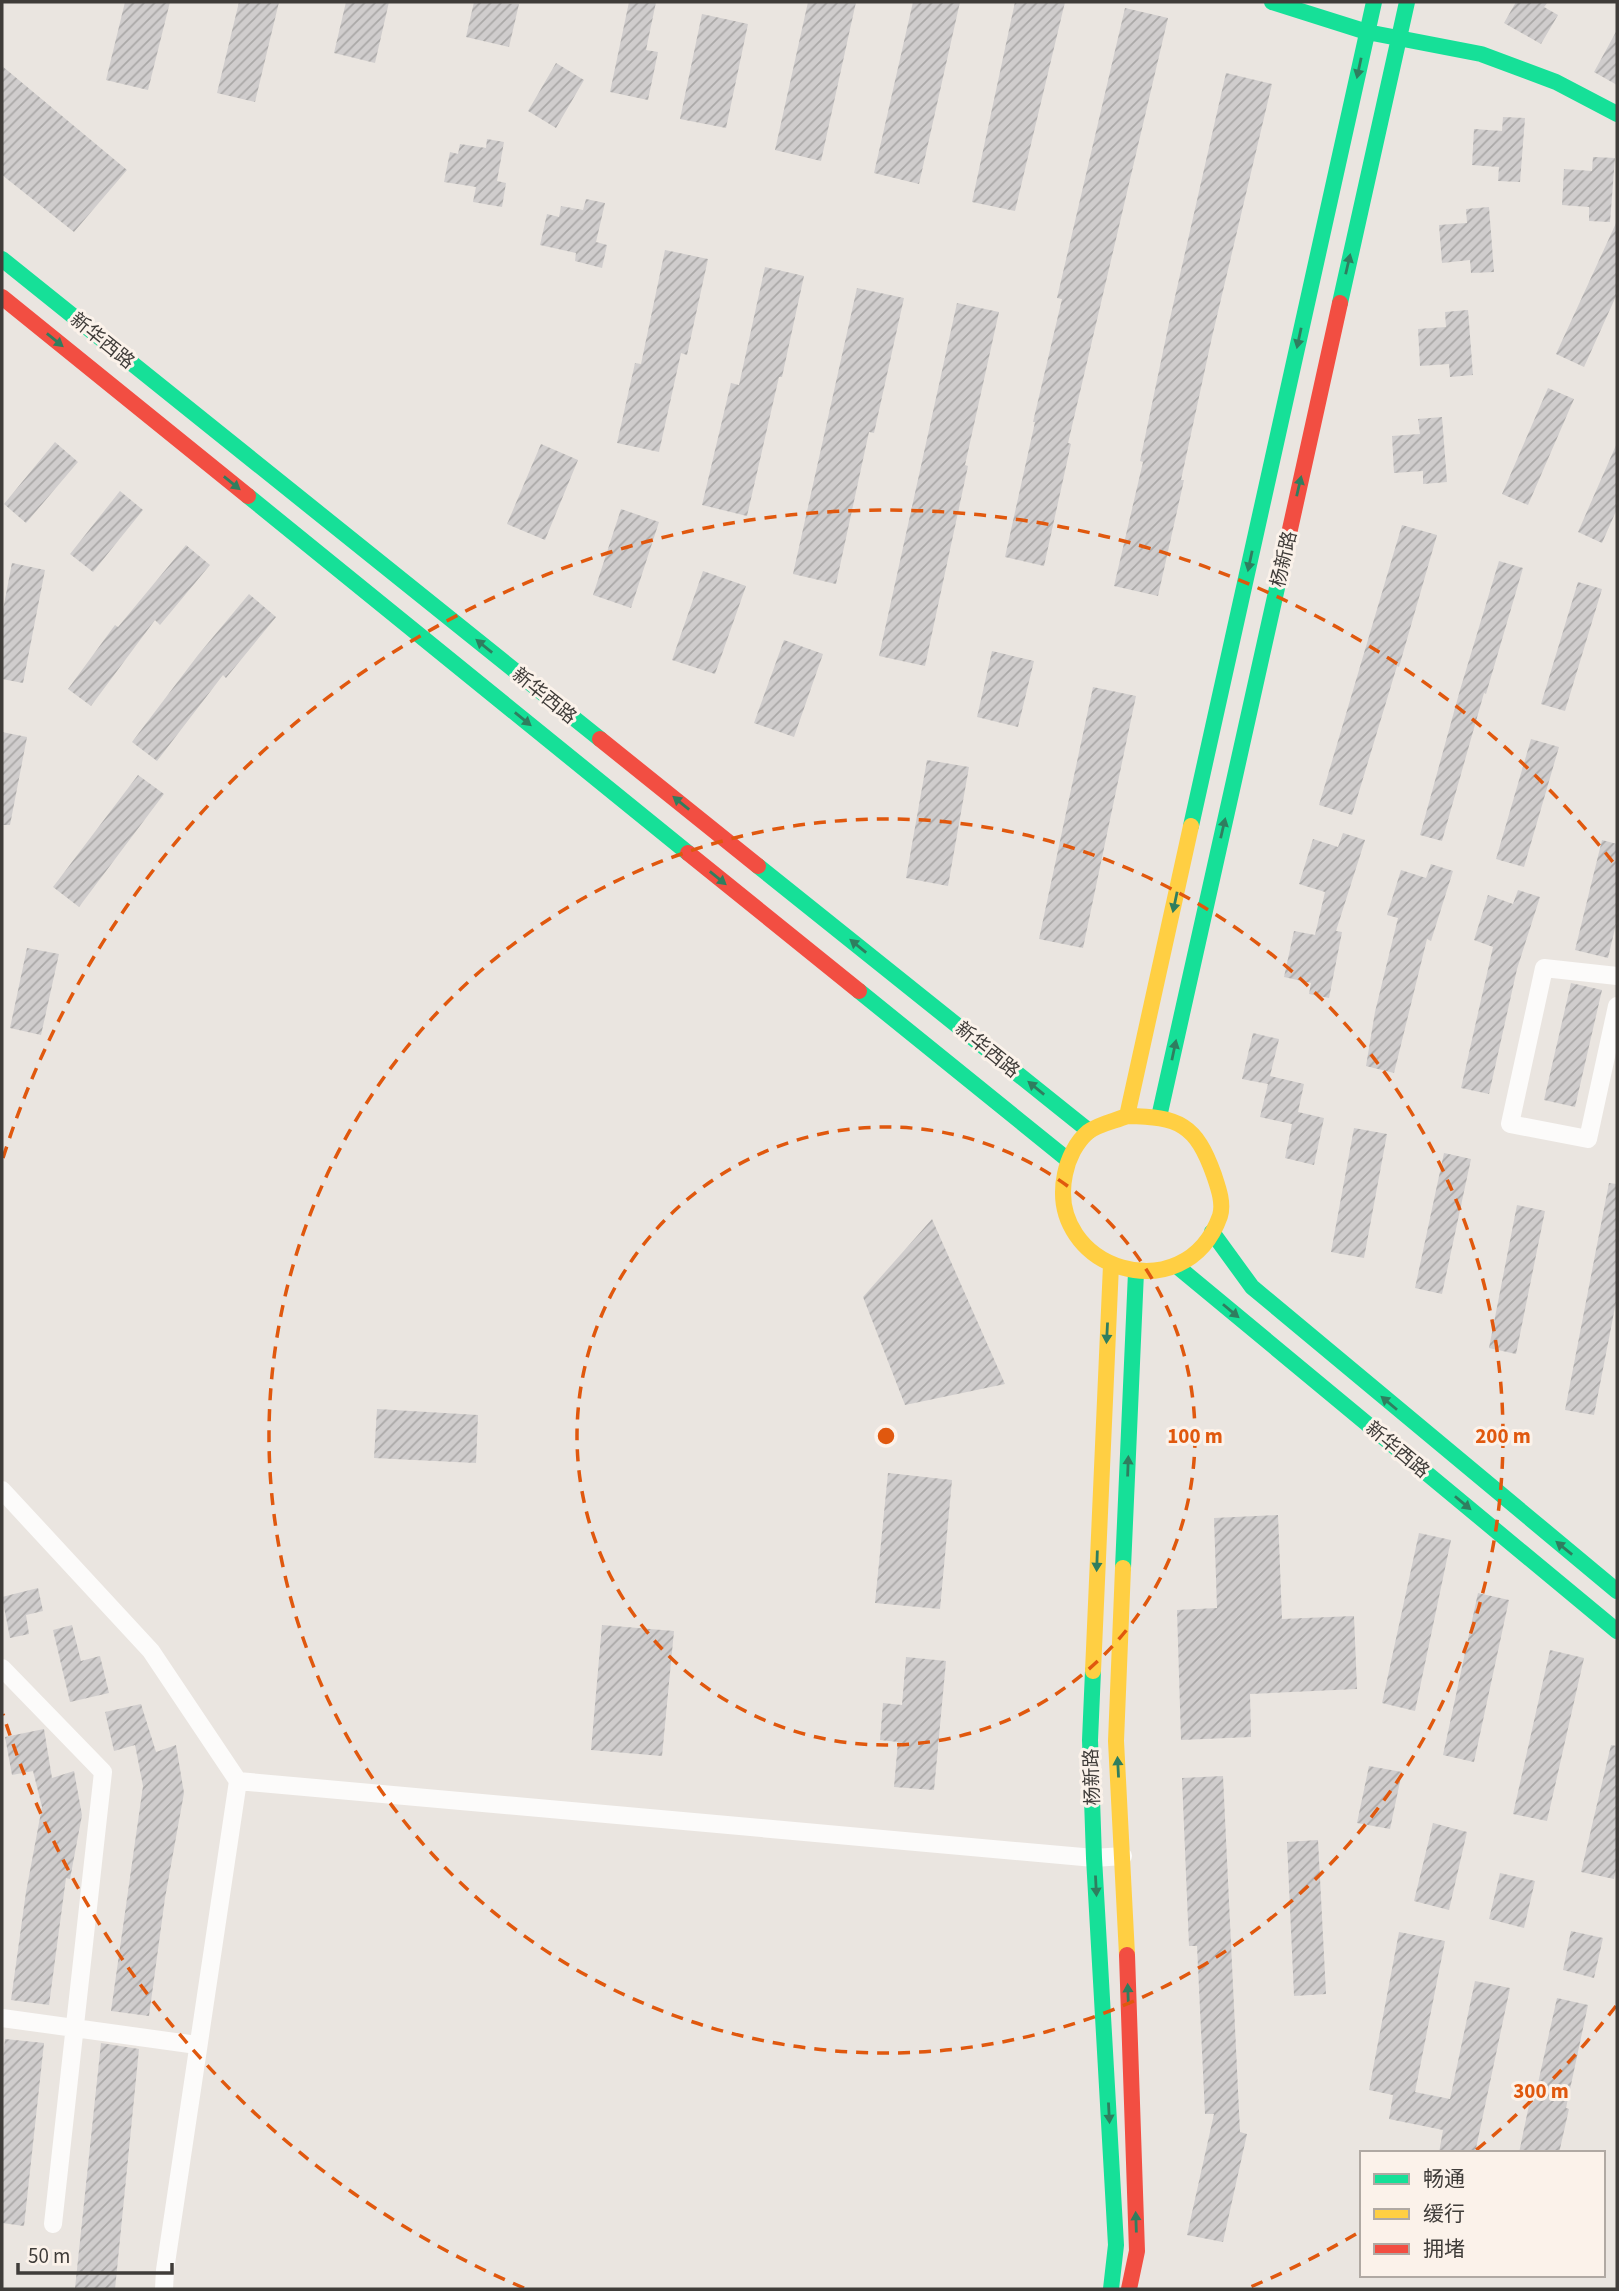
<svg xmlns="http://www.w3.org/2000/svg" width="1619" height="2291" viewBox="0 0 1619 2291" font-family="'Source Sans 3','Noto Sans SC',sans-serif">
  <defs>
    <pattern id="building-hatch" width="6" height="6" patternUnits="userSpaceOnUse" patternTransform="scale(1.75)"><rect width="6" height="6" fill="#d0cdcd"/><path d="M-1 1l2-2M0 6l6-6M5 7l2-2" fill="none" stroke="#aaa8a7"/></pattern>
  </defs>
  <rect width="100%" height="100%" fill="#eae5e0"/>
  <!-- building -->
  <path fill="url(#building-hatch)" d="M 125,2 L 170,2 L 148,90 L 106,80 Z
    M 239,2 L 279,2 L 255,102 L 217,93 Z
    M 346,2 L 389,2 L 375,63 L 334,53 Z
    M 474,2 L 519,4 L 509,47 L 466,37 Z
    M 629,2 L 656,2 L 646,50 L 658,52 L 648,100 L 610,92 Z
    M 808,2 L 856,2 L 821,161 L 775,150 Z
    M 913,2 L 960,2 L 919,184 L 874,173 Z
    M 1015,2 L 1065,2 L 1015,211 L 972,202 Z
    M 1516,2 L 1548,2 L 1544,7 L 1558,15 L 1541,44 L 1504,23 Z
    M 1125,8 L 1168,18 L 1068,443 L 1071,444 L 1044,566 L 1005,557 L 1035,422 L 1033,422 L 1062,299 L 1057,298 Z
    M 702,14 L 748,24 L 726,128 L 680,119 Z
    M 1617,30 L 1617,85 L 1594,72 Z
    M 556,63 L 584,80 L 556,128 L 528,111 Z
    M 2,66 L 127,170 L 74,232 L 2,175 Z
    M 1226,73 L 1272,84 L 1212,337 L 1181,480 L 1184,480 L 1158,596 L 1114,586 L 1143,462 L 1140,461 L 1169,323 Z
    M 1503,117 L 1525,118 L 1520,182 L 1498,181 L 1499,167 L 1472,165 L 1474,129 L 1502,131 Z
    M 487,139 L 504,142 L 497,181 L 506,183 L 502,207 L 473,202 L 476,187 L 444,182 L 450,152 L 458,154 L 460,144 L 486,148 Z
    M 1593,157 L 1615,158 L 1610,222 L 1589,221 L 1589,207 L 1562,205 L 1564,169 L 1592,171 Z
    M 586,199 L 605,203 L 596,242 L 607,245 L 602,268 L 575,261 L 576,253 L 540,245 L 547,214 L 559,217 L 561,206 L 583,210 Z
    M 1489,207 L 1494,272 L 1471,273 L 1470,260 L 1442,263 L 1439,225 L 1467,223 L 1466,209 Z
    M 1617,221 L 1617,294 L 1584,367 L 1556,354 Z
    M 665,250 L 708,259 L 687,355 L 681,353 L 659,452 L 617,443 L 635,363 L 641,364 Z
    M 765,267 L 804,276 L 782,377 L 779,377 L 747,516 L 702,505 L 731,383 L 739,385 Z
    M 857,288 L 904,298 L 874,433 L 869,432 L 836,584 L 793,574 Z
    M 957,303 L 999,312 L 965,465 L 968,466 L 925,666 L 879,656 Z
    M 1468,310 L 1473,375 L 1450,377 L 1449,364 L 1420,366 L 1418,329 L 1446,327 L 1445,312 Z
    M 1548,388 L 1574,399 L 1528,505 L 1502,494 Z
    M 1442,417 L 1447,482 L 1423,484 L 1423,471 L 1394,473 L 1392,436 L 1420,434 L 1418,419 Z
    M 55,442 L 78,462 L 26,523 L 4,504 Z
    M 1617,443 L 1617,509 L 1602,543 L 1578,532 Z
    M 541,444 L 578,460 L 545,540 L 507,524 Z
    M 120,491 L 143,510 L 93,572 L 70,554 Z
    M 621,509 L 659,522 L 631,608 L 593,595 Z
    M 1402,525 L 1437,535 L 1399,667 L 1397,666 L 1352,815 L 1319,805 Z
    M 186,545 L 210,565 L 160,625 L 155,620 L 91,706 L 68,689 L 115,625 L 118,627 Z
    M 1499,561 L 1523,568 L 1486,694 L 1484,693 L 1442,841 L 1420,835 L 1460,690 Z
    M 12,563 L 45,570 L 23,683 L 2,679 L 2,615 Z
    M 703,571 L 746,586 L 715,674 L 672,660 Z
    M 1578,582 L 1602,589 L 1565,711 L 1541,704 Z
    M 249,594 L 276,617 L 226,678 L 223,675 L 157,761 L 132,742 L 198,655 Z
    M 784,640 L 823,654 L 794,737 L 754,723 Z
    M 992,651 L 1034,661 L 1018,727 L 977,717 Z
    M 1093,687 L 1136,696 L 1083,948 L 1039,939 Z
    M 2,732 L 27,737 L 10,825 L 2,825 Z
    M 1531,739 L 1559,747 L 1524,867 L 1496,859 Z
    M 927,760 L 969,767 L 948,886 L 906,878 Z
    M 138,775 L 164,794 L 79,907 L 53,887 Z
    M 1343,833 L 1365,840 L 1336,931 L 1342,932 L 1329,998 L 1309,994 L 1311,983 L 1284,977 L 1294,931 L 1315,935 L 1325,892 L 1299,884 L 1313,839 L 1338,847 Z
    M 1602,840 L 1617,844 L 1617,920 L 1608,958 L 1575,950 Z
    M 1431,864 L 1453,871 L 1431,941 L 1427,939 L 1394,1073 L 1366,1066 L 1375,1012 L 1398,918 L 1387,915 L 1401,870 L 1426,878 Z
    M 1518,890 L 1540,897 L 1517,969 L 1489,1094 L 1461,1088 L 1493,947 L 1474,940 L 1488,895 L 1513,904 Z
    M 27,948 L 59,954 L 41,1035 L 10,1028 Z
    M 1571,983 L 1602,990 L 1575,1107 L 1544,1100 Z
    M 1253,1033 L 1279,1039 L 1270,1076 L 1304,1084 L 1298,1112 L 1324,1118 L 1314,1165 L 1285,1158 L 1292,1124 L 1260,1117 L 1268,1084 L 1242,1079 Z
    M 1354,1128 L 1387,1134 L 1364,1258 L 1331,1252 Z
    M 1444,1153 L 1471,1159 L 1442,1294 L 1415,1288 Z
    M 1609,1183 L 1617,1184 L 1617,1297 L 1594,1415 L 1565,1410 Z
    M 1517,1205 L 1545,1211 L 1516,1354 L 1489,1348 Z
    M 932,1219 L 1005,1384 L 905,1405 L 863,1297 Z
    M 377,1409 L 478,1415 L 476,1463 L 374,1458 Z
    M 888,1473 L 952,1480 L 940,1609 L 875,1603 Z
    M 1278,1515 L 1282,1619 L 1354,1616 L 1357,1689 L 1250,1694 L 1251,1737 L 1181,1740 L 1177,1610 L 1217,1608 L 1214,1518 Z
    M 1419,1533 L 1451,1540 L 1415,1711 L 1382,1703 Z
    M 38,1588 L 43,1611 L 26,1615 L 29,1634 L 10,1638 L 2,1597 Z
    M 1478,1593 L 1509,1600 L 1474,1762 L 1443,1755 Z
    M 72,1625 L 81,1661 L 100,1656 L 109,1693 L 70,1702 L 53,1630 Z
    M 602,1625 L 674,1631 L 662,1756 L 591,1750 Z
    M 1550,1650 L 1584,1658 L 1547,1821 L 1513,1814 Z
    M 906,1657 L 946,1661 L 934,1790 L 894,1787 L 898,1742 L 880,1740 L 883,1703 L 902,1705 Z
    M 141,1704 L 156,1752 L 176,1745 L 184,1793 L 165,1898 L 149,2016 L 111,2011 L 143,1786 L 135,1745 L 114,1751 L 105,1712 Z
    M 44,1729 L 52,1778 L 74,1771 L 82,1815 L 70,1879 L 66,1878 L 49,2005 L 11,2000 L 26,1892 L 42,1807 L 33,1771 L 12,1775 L 5,1737 Z
    M 1611,1745 L 1617,1746 L 1617,1865 L 1614,1879 L 1581,1872 Z
    M 1369,1766 L 1402,1772 L 1390,1829 L 1357,1823 Z
    M 1223,1776 L 1240,2132 L 1247,2134 L 1223,2242 L 1187,2235 L 1214,2114 L 1205,2114 L 1197,1946 L 1189,1946 L 1182,1778 Z
    M 1433,1823 L 1467,1832 L 1449,1910 L 1414,1901 Z
    M 1318,1840 L 1326,1994 L 1294,1996 L 1287,1842 Z
    M 1500,1873 L 1535,1881 L 1524,1928 L 1489,1919 Z
    M 1571,1931 L 1603,1938 L 1594,1978 L 1563,1970 Z
    M 1399,1932 L 1445,1941 L 1415,2092 L 1450,2099 L 1475,1981 L 1510,1988 L 1475,2153 L 1439,2153 L 1443,2130 L 1389,2119 L 1393,2095 L 1369,2090 Z
    M 1557,1998 L 1588,2005 L 1566,2108 L 1569,2109 L 1559,2153 L 1519,2153 L 1530,2100 L 1534,2101 Z
    M 5,2039 L 44,2043 L 24,2226 L 2,2223 L 2,2066 Z
    M 101,2043 L 139,2049 L 115,2289 L 85,2289 L 75,2288 Z"/>
  <g fill="none" stroke-linecap="round" stroke-linejoin="round">
    <!-- street -->
    <path stroke="#fcfbfa" stroke-width="18" d="M 1617,976 L 1544,968 L 1510,1124 L 1588,1139 L 1617,1006
      M 2,1490 L 151,1651 L 238,1781 L 165,2270 L 164,2289
      M 2,1668 L 103,1772 L 53,2224
      M 238,1781 L 1094,1858 L 1123,1856
      M 2,2018 L 197,2045"/>
    <!-- fast -->
    <path stroke="#16e098" stroke-width="16" d="M 1272,2 L 1367,32 L 1481,54 L 1556,82 L 1617,114
      M 2,259 L 600,739
      M 1340,303 L 1407,2
      M 248,496 L 688,853
      M 1191,826 L 1374,2
      M 758,866 L 1089,1131
      M 859,991 L 1068,1160
      M 1159,1117 L 1281,570
      M 1212,1232 L 1252,1287 L 1617,1591
      M 1178,1267 L 1617,1631
      M 1123,1568 L 1136,1272
      M 1093,1671 L 1090,1740 L 1094,1858 L 1116,2245 L 1111,2289"/>
    <!-- slow -->
    <path stroke="#ffcf43" stroke-width="16" d="M 1127,1116 L 1191,826
      M 1127,1116 C 1179,1117 1196,1124 1214,1175 C 1218,1187 1224,1203 1220,1216 C 1185,1314 1045,1269 1065,1174 C 1068,1159 1076,1142 1088,1132 C 1098,1124 1115,1121 1127,1116 Z
      M 1123,1568 L 1116,1741 L 1127,1955
      M 1093,1671 L 1111,1265"/>
    <!-- jam -->
    <path stroke="#f24e42" stroke-width="16" d="M 2,297 L 248,496
      M 1281,570 L 1340,303
      M 600,739 L 758,866
      M 688,853 L 859,991
      M 1127,1955 L 1137,2251 L 1129,2289"/>
  </g>
  <!-- one-way arrows -->
  <defs><path id="oneway-solid" d="M-6-.8H1V-3.2L6.5 0L1 3.2V.8H-6Z" transform="scale(1.75)"/></defs>
  <g fill="#2f7e5f">
    <use href="#oneway-solid" transform="translate(1359 68) rotate(102)"/>
    <use href="#oneway-solid" transform="translate(1348 264) rotate(-77)"/>
    <use href="#oneway-solid" transform="translate(1299 338) rotate(102)"/>
    <use href="#oneway-solid" transform="translate(55 340) rotate(39)"/>
    <use href="#oneway-solid" transform="translate(232 483) rotate(39)"/>
    <use href="#oneway-solid" transform="translate(1299 486) rotate(-77)"/>
    <use href="#oneway-solid" transform="translate(1250 561) rotate(102)"/>
    <use href="#oneway-solid" transform="translate(484 646) rotate(-141)"/>
    <use href="#oneway-solid" transform="translate(523 719) rotate(39)"/>
    <use href="#oneway-solid" transform="translate(681 803) rotate(-141)"/>
    <use href="#oneway-solid" transform="translate(1223 828) rotate(-77)"/>
    <use href="#oneway-solid" transform="translate(718 878) rotate(39)"/>
    <use href="#oneway-solid" transform="translate(1175 902) rotate(102)"/>
    <use href="#oneway-solid" transform="translate(858 946) rotate(-141)"/>
    <use href="#oneway-solid" transform="translate(1174 1050) rotate(-78)"/>
    <use href="#oneway-solid" transform="translate(1036 1088) rotate(-141)"/>
    <use href="#oneway-solid" transform="translate(1231 1311) rotate(40)"/>
    <use href="#oneway-solid" transform="translate(1107 1333) rotate(93)"/>
    <use href="#oneway-solid" transform="translate(1389 1403) rotate(-140)"/>
    <use href="#oneway-solid" transform="translate(1128 1466) rotate(-88)"/>
    <use href="#oneway-solid" transform="translate(1463 1503) rotate(40)"/>
    <use href="#oneway-solid" transform="translate(1564 1548) rotate(-141)"/>
    <use href="#oneway-solid" transform="translate(1097 1561) rotate(92)"/>
    <use href="#oneway-solid" transform="translate(1118 1767) rotate(-93)"/>
    <use href="#oneway-solid" transform="translate(1096 1886) rotate(87)"/>
    <use href="#oneway-solid" transform="translate(1128 1994) rotate(-92)"/>
    <use href="#oneway-solid" transform="translate(1109 2113) rotate(87)"/>
    <use href="#oneway-solid" transform="translate(1136 2222) rotate(-92)"/>
  </g>
  <!-- distance rings -->
  <g fill="none" stroke="#e0580e" stroke-width="3.5" stroke-dasharray="12 9">
    <circle cx="886" cy="1436" r="309"/>
    <circle cx="886" cy="1436" r="617"/>
    <path d="M1616 2006A926 926 0 0 1 1475 2151M1356 2234A926 926 0 0 1 1248 2288M524 2288A926 926 0 0 1 3 1714M3 1158A926 926 0 0 1 1616 866"/>
  </g>
  <g text-anchor="middle" stroke-width="6" stroke-linejoin="round" paint-order="stroke">
    <!-- street labels -->
    <g font-size="19" fill="#3f3c39" stroke="#fbf2ea">
      <text transform="translate(103 340) rotate(39)" y="7">新华西路</text>
      <text transform="translate(1283 559) rotate(-77)" y="7">杨新路</text>
      <text transform="translate(545 695) rotate(39)" y="7">新华西路</text>
      <text transform="translate(988 1049) rotate(39)" y="7">新华西路</text>
      <text transform="translate(1398 1449) rotate(40)" y="7">新华西路</text>
      <text transform="translate(1091 1777) rotate(-92)" y="7">杨新路</text>
    </g>
  </g>
  <circle cx="886" cy="1436" r="10" fill="#e0580e" stroke="#fbf2ea" stroke-width="3.5"/>
  <g font-size="21" text-anchor="middle" font-weight="bold" fill="#e0580e" stroke="#fbf2ea" stroke-width="6" stroke-linejoin="round" paint-order="stroke">
    <text x="1195" y="1443">100 m</text>
    <text x="1503" y="1443">200 m</text>
    <text x="1541" y="2098">300 m</text>
  </g>
  <!-- border -->
  <rect width="1619" height="2291" fill="none" stroke="#3f3c39" stroke-width="7"/>
  <!-- legend -->
  <rect x="1360" y="2151" width="245" height="126" fill="#fbf2ea" stroke="#b0a9a3" stroke-width="2"/>
  <rect x="1374" y="2174" width="35" height="10" fill="#16e098" stroke="#b0a9a3" stroke-width="2"/>
  <text x="1423" y="2186" font-size="21" fill="#3f3c39">畅通</text>
  <rect x="1374" y="2209" width="35" height="10" fill="#ffcf43" stroke="#b0a9a3" stroke-width="2"/>
  <text x="1423" y="2221" font-size="21" fill="#3f3c39">缓行</text>
  <rect x="1374" y="2244" width="35" height="10" fill="#f24e42" stroke="#b0a9a3" stroke-width="2"/>
  <text x="1423" y="2256" font-size="21" fill="#3f3c39">拥堵</text>
  <!-- scale -->
  <path d="M18 2263v10h154v-10" fill="none" stroke="#3f3c39" stroke-width="3.5"/>
  <text x="28" y="2263" font-size="21" fill="#3f3c39" stroke="#fbf2ea" stroke-width="5" paint-order="stroke">50 m</text>
</svg>
